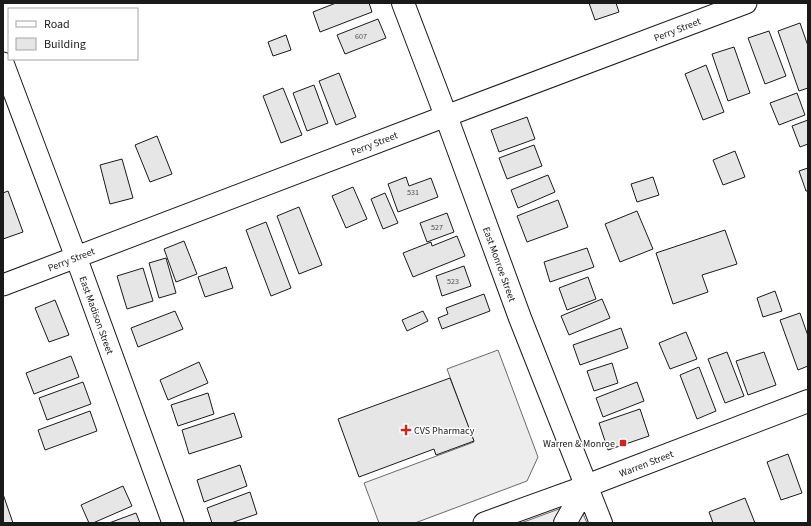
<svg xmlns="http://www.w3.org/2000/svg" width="811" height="526" viewBox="0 0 811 526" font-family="'Source Sans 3',sans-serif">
  <rect width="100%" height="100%" fill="#fff"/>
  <!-- built -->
  <path fill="#ededed" stroke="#6a6a6a" d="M 498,350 L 538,457 L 527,481 L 415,523 L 379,523 L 364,483 L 474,442 L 447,369 Z
    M 578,502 L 587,523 L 521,523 Z"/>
  <!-- building -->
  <path fill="#e6e6e6" stroke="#1a1a1a" d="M 336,3 L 369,3 L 372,12 L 320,32 L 313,12 Z
    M 589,3 L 616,3 L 619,12 L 595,20 Z
    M 378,19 L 386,38 L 345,54 L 337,35 Z
    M 800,23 L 808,46 L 808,88 L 799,91 L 778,31 Z
    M 769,31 L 786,76 L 765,84 L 748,38 Z
    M 286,35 L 291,50 L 273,56 L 268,42 Z
    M 734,47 L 750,93 L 728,101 L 712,54 Z
    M 706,65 L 724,112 L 703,120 L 685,74 Z
    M 339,73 L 356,117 L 336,125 L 319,81 Z
    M 314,85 L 328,123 L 307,131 L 293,93 Z
    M 283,88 L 302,135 L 281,143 L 263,96 Z
    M 797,93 L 805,115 L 779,125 L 770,103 Z
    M 527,117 L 535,139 L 499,152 L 491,130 Z
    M 808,120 L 808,144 L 800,147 L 792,126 Z
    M 157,136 L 172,174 L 150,182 L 135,145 Z
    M 534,145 L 542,166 L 507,179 L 499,158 Z
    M 735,151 L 745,177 L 723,185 L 713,160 Z
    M 122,159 L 133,198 L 110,204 L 100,165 Z
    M 808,168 L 808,191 L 806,191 L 799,171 Z
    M 548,175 L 555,192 L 518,208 L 511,190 Z
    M 406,177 L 409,186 L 431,178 L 438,197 L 398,212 L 388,184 Z
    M 653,177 L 659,195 L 637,202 L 631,184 Z
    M 353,187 L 367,219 L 346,228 L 332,196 Z
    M 8,191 L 23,232 L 3,239 L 3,193 Z
    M 385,193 L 398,223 L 383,229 L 371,199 Z
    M 558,200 L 568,227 L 527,242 L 517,216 Z
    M 299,207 L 322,265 L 299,274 L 277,216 Z
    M 637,211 L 653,249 L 620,262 L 605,224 Z
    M 447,213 L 454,232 L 427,242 L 420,223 Z
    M 266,222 L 291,288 L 271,296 L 246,230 Z
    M 725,230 L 737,264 L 702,275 L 708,292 L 673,304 L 656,253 Z
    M 457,236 L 465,256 L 413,277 L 403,253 L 431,242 L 432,246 Z
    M 184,241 L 197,274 L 176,282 L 164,249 Z
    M 587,248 L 594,267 L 550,282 L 544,262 Z
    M 166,258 L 176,293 L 159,298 L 149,263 Z
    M 464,266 L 471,286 L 442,296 L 436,276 Z
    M 226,267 L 233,288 L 205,297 L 198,277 Z
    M 143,268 L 153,301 L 127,309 L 117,276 Z
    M 588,277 L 596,299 L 567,310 L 559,288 Z
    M 775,291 L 782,311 L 763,317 L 757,298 Z
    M 484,294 L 490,311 L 442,329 L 438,318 L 448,314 L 446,308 Z
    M 602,299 L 610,318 L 569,335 L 561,316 Z
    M 55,300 L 69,335 L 49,342 L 35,308 Z
    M 175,311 L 183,329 L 138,347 L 131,328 Z
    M 423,311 L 428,321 L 407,331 L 402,320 Z
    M 800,313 L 808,336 L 808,366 L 798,370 L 780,320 Z
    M 621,328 L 628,348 L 580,365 L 573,345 Z
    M 686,332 L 697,359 L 670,369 L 659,343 Z
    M 727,352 L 744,396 L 725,403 L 708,359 Z
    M 764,352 L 776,385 L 748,395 L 736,361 Z
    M 71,356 L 79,377 L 34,394 L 26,373 Z
    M 199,362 L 208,383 L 168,400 L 160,380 Z
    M 612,363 L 618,383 L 594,391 L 587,371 Z
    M 699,367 L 716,411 L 697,419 L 680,375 Z
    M 450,378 L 474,441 L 436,455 L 434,449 L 359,477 L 338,419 Z
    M 83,382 L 91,404 L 47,420 L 39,398 Z
    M 637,382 L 644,401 L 603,417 L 596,398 Z
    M 208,393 L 214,414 L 178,426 L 171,405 Z
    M 640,409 L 649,436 L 608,450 L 599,423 Z
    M 90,411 L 97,431 L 45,450 L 38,430 Z
    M 234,413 L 242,437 L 189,454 L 182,430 Z
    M 788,454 L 802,493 L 781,500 L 767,462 Z
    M 240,465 L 247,486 L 204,502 L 197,480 Z
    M 123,486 L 132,506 L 93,523 L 89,523 L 81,505 Z
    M 250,492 L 257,514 L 231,523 L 212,523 L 207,508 Z
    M 3,494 L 13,523 L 3,523 Z
    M 745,498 L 755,523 L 713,523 L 709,512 Z
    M 136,513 L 140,523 L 109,523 Z"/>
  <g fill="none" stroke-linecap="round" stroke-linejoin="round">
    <defs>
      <path id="minor" d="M 3,63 L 76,257 L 173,523
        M 3,285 L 446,116 L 746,3
        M 484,523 L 586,486"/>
      <path id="major" d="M 403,3 L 446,116 L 520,318 L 601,523
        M 586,486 L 808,401
        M 565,523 L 586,486"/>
    </defs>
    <!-- minor casing -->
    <use href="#minor" stroke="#1a1a1a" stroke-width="23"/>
    <!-- major casing -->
    <use href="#major" stroke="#1a1a1a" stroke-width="24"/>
    <!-- minor -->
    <use href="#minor" stroke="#fff" stroke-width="21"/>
    <!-- major -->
    <use href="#major" stroke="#fff" stroke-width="22"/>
  </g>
  <!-- markers -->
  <g fill="#c62828" stroke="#fff" stroke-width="1.5">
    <path d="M404 424h4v4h4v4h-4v4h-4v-4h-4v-4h4z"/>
    <rect x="619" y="439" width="8" height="8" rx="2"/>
  </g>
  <g text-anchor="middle" stroke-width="3" stroke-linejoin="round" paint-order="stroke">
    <!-- number labels -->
    <g font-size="8" fill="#4d4d4d">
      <text x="361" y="39">607</text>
      <text x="413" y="195">531</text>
      <text x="437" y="230">527</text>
      <text x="453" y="284">523</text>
    </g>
    <!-- street labels -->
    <g font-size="10" fill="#1a1a1a" stroke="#fff">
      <text transform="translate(677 29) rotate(-21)" y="4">Perry Street</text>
      <text transform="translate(374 143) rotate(-21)" y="4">Perry Street</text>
      <text transform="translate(71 259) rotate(-21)" y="4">Perry Street</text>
      <text transform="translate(500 264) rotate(70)" y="4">East Monroe Street</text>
      <text transform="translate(97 315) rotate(70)" y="4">East Madison Street</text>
      <text transform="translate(646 463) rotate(-21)" y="4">Warren Street</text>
    </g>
    <!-- poi labels -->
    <g font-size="10" fill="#1a1a1a" stroke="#fff" text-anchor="start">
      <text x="414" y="434">CVS Pharmacy</text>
      <text x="615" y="447" text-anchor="end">Warren &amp; Monroe</text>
    </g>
  </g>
  <!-- border -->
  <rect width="811" height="526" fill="none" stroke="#1a1a1a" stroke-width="8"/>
  <!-- legend -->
  <rect x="8" y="8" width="130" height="52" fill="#ffffff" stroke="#a3a3a3"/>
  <rect x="16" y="21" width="20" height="6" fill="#ffffff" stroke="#a3a3a3"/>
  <text x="44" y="28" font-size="12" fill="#1a1a1a">Road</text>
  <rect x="16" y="38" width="20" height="12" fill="#e6e6e6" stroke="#a3a3a3"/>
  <text x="44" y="48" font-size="12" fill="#1a1a1a">Building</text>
</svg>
